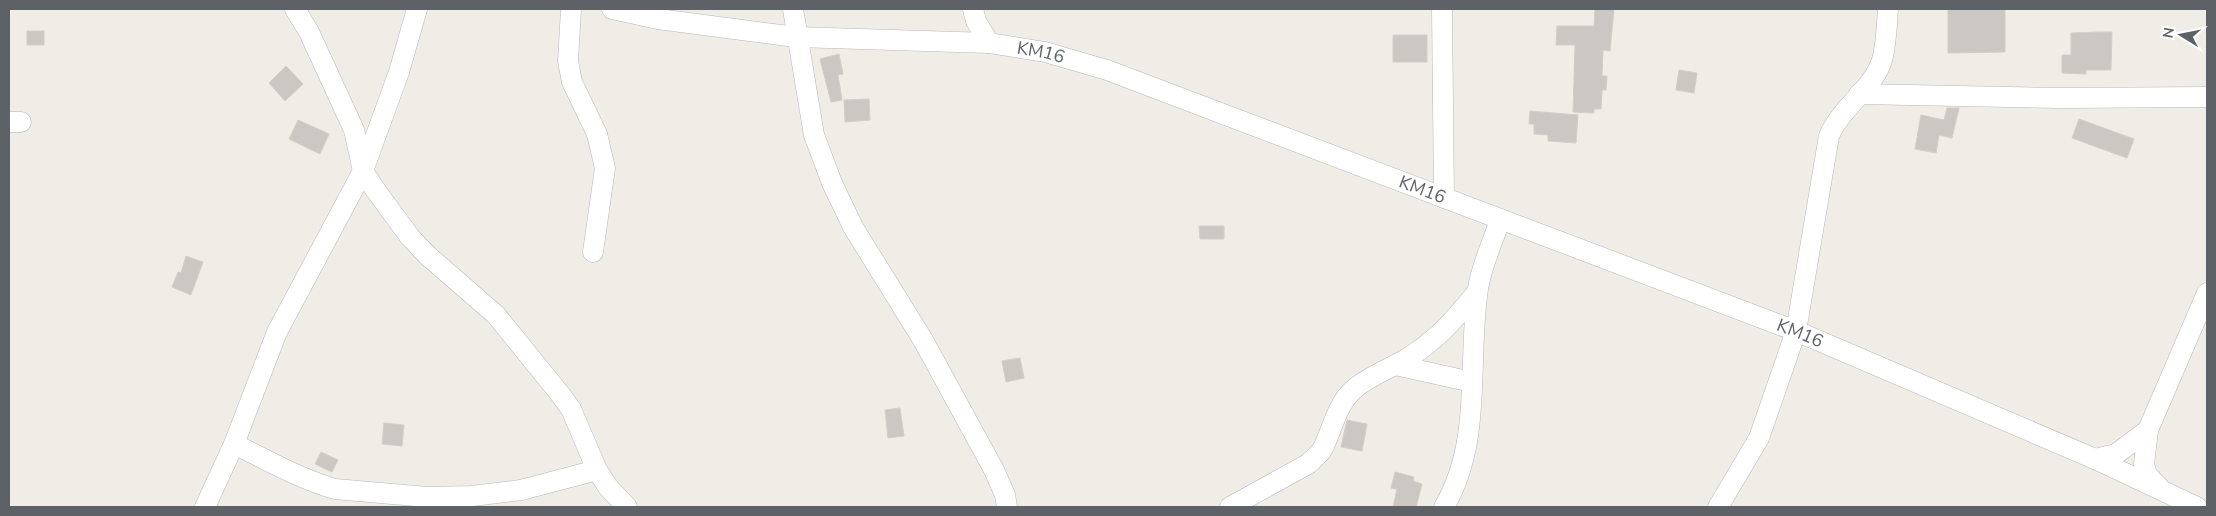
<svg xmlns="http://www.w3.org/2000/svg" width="2216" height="516" viewBox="0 0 2216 516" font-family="'Nunito Sans',sans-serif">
  <rect width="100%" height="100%" fill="#f0ede7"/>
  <!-- building -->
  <path fill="#cbc8c4" stroke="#d4cec5" d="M 1595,9 L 1614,9 L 1610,51 L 1603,50 L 1602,76 L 1607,76 L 1606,90 L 1602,90 L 1601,109 L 1594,109 L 1594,113 L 1573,112 L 1575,45 L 1556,45 L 1557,26 L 1594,26 Z
    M 1948,9 L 2005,9 L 2005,52 L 1948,53 Z
    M 27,31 L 44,31 L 44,45 L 27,45 Z
    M 2098,32 L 2112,32 L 2111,70 L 2086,70 L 2086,74 L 2062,73 L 2062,55 L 2071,55 L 2071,33 Z
    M 1393,35 L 1427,35 L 1427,62 L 1393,62 Z
    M 839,54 L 843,74 L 838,75 L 842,100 L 831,102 L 820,59 Z
    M 286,66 L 303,84 L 285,101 L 269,83 Z
    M 1679,70 L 1697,73 L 1694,93 L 1676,90 Z
    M 869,99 L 870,120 L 845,122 L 844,100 Z
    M 1947,108 L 1959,108 L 1952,138 L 1939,135 L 1936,153 L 1915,149 L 1921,115 L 1944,120 Z
    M 1530,111 L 1578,115 L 1576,143 L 1548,141 L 1548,135 L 1534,134 L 1534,124 L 1529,124 Z
    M 2079,119 L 2134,139 L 2127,158 L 2072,138 Z
    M 298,120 L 329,134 L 320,154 L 289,139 Z
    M 1199,226 L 1224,226 L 1224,239 L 1200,239 Z
    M 186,256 L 203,262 L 191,295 L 172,287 L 178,272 L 181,273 Z
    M 1020,358 L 1024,378 L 1006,382 L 1002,361 Z
    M 900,408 L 904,436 L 888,438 L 885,410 Z
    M 1347,420 L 1367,424 L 1362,451 L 1341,447 Z
    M 384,423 L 404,425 L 402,446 L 382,444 Z
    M 321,452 L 338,460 L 332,472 L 315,464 Z
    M 1395,472 L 1414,477 L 1413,481 L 1422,484 L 1416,507 L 1393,507 L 1397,489 L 1391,488 Z"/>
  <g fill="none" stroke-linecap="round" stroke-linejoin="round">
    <defs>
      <g id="minor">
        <path d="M 295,9 L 309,32 L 354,130 L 363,171 L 374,188 L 410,237 L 427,255 L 496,315 L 560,394 L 571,409 L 597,470 L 608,487 L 627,507"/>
        <path d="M 571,9 L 568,61 L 572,82 L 597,134 L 605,168 L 593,252"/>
        <path id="s1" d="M 612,9 L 658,19 L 796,37 L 989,43 L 1045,52 L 1107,70 L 1796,331 L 2095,459 L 2197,507"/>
        <path d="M 793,9 L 814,135 L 832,183 L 853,227 L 923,340 L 994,470 L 1005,495 L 1007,507"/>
        <path d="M 973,9 L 976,21 L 989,43"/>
        <path d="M 1442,9 L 1444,198"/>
        <path d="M 1859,94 L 2061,98 L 2207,97"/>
        <path d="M 9,122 L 21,122"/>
        <path d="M 1395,365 L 1472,382"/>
        <path d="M 234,444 C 267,460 300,479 335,489 L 427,497 L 472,496 L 521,490 L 597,470"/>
        <path d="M 2095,459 L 2116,454 L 2148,430"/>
        <path d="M 2159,487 L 2147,475 L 2144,464 L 2148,430 L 2207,293"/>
        <path d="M 205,507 L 234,444 L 277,332 L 363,171 L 399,72 L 417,9"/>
        <path d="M 1230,507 L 1308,464 C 1313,459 1320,454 1323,448 C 1333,428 1336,406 1353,390 C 1367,377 1389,369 1406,359 C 1435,342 1456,318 1477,292"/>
        <path d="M 1444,507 C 1483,441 1467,362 1478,289 C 1481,266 1493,242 1500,220"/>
        <path d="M 1718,507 L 1759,438 L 1796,331 L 1829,136 C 1841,108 1871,90 1881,63 C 1886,50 1887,23 1888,9"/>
      </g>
    </defs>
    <!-- minor casing -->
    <use href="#minor" stroke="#b4b7ba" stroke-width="21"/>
    <!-- minor -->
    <use href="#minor" stroke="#fff" stroke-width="20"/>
  </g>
  <g text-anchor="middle" stroke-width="4" stroke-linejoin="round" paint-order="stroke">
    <!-- street labels -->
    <g font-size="18" fill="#5e6266" stroke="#fff">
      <text dy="6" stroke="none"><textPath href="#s1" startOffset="432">KM16</textPath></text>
      <text dy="6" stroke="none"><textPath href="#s1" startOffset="838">KM16</textPath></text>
      <text dy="6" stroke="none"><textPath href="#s1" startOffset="1242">KM16</textPath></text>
    </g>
  </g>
  <!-- border -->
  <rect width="2216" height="516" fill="none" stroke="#5e6266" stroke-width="20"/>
  <!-- north arrow -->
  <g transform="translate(2181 35) rotate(280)" stroke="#ffffff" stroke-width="4" paint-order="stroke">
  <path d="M0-4L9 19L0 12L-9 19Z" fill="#5e6266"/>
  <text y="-8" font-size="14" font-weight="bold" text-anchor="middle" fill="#5e6266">N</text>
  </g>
</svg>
